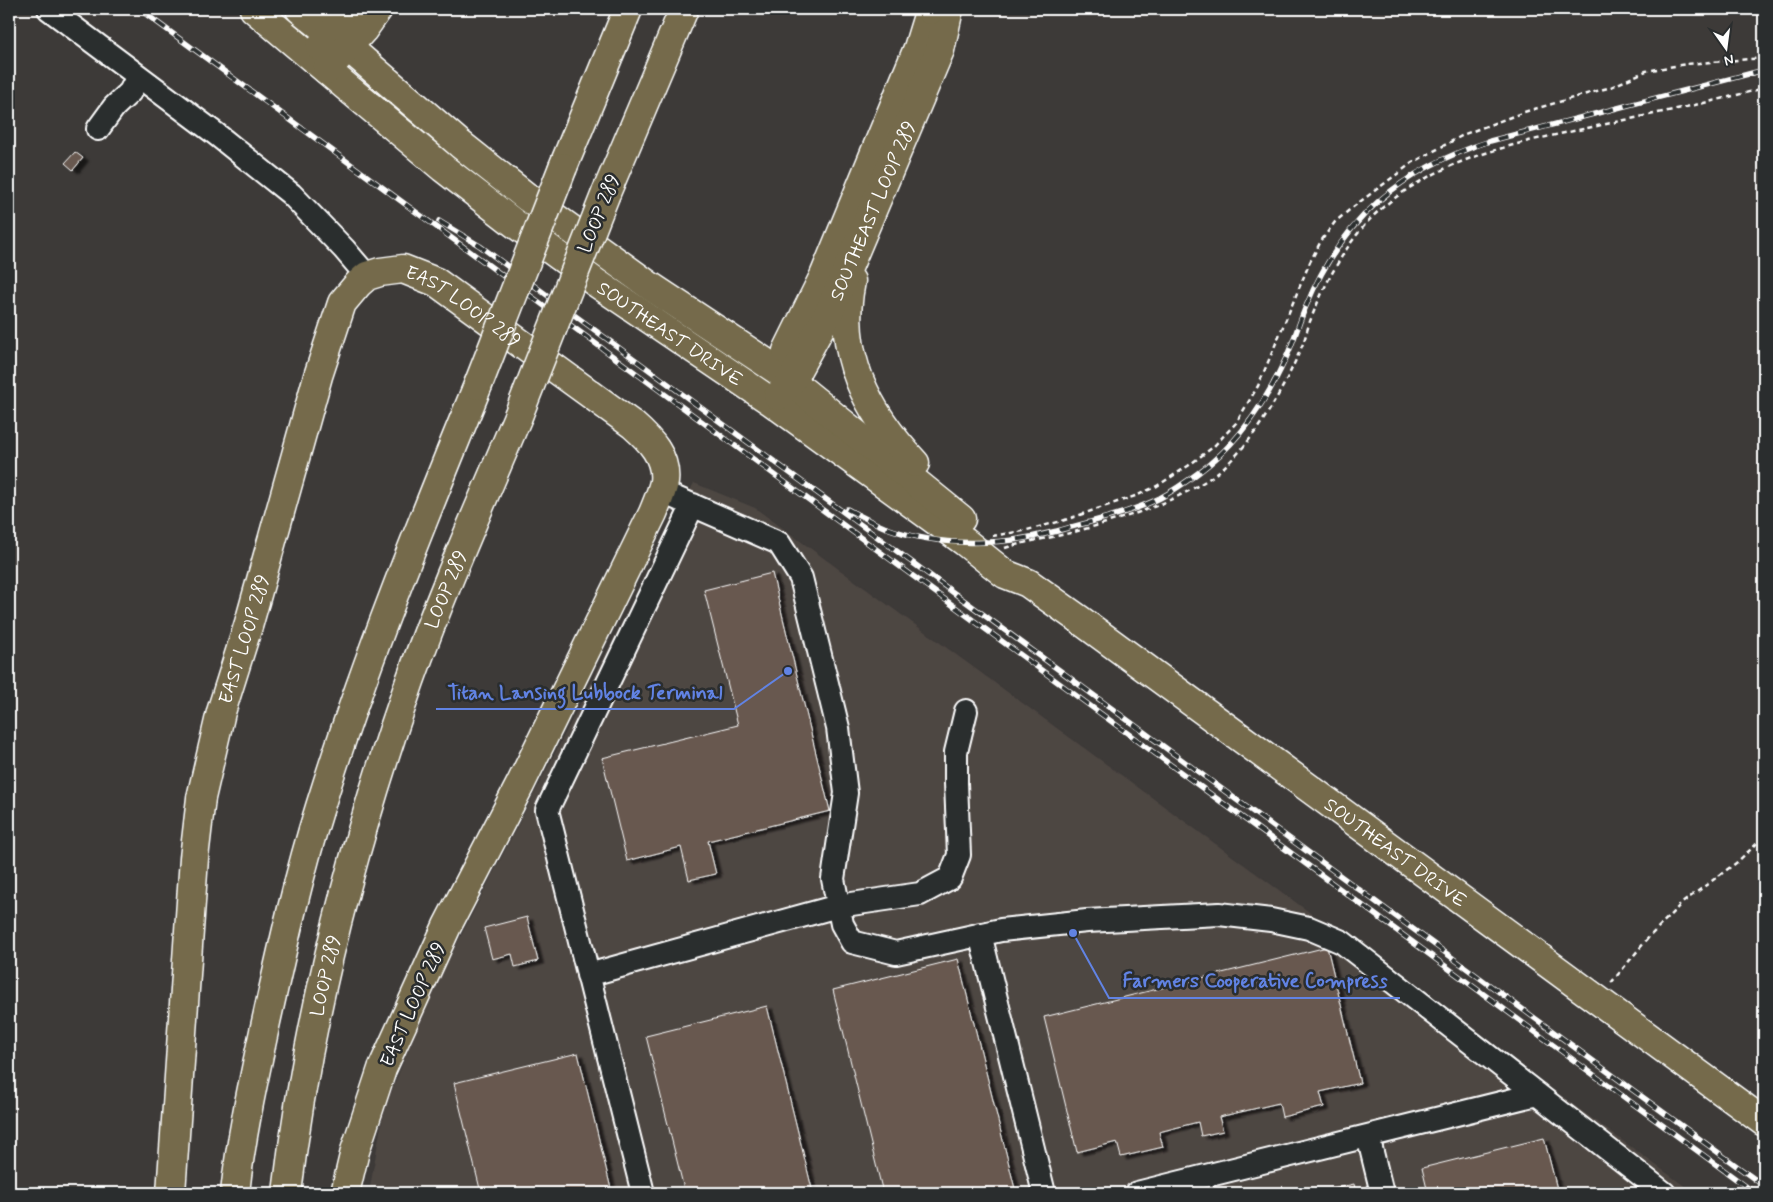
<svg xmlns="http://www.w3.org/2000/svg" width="1773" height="1202" viewBox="0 0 1773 1202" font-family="Mynerve,sans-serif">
  <defs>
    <filter id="shadow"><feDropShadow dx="5.5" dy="3" stdDeviation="1" flood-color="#0009"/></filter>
  </defs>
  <rect width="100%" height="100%" fill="#3d3a38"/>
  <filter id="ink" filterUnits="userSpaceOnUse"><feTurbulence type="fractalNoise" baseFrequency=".02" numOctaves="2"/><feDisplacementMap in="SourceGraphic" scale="10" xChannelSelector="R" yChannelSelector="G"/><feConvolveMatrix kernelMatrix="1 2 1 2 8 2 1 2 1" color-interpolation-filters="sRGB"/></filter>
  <g filter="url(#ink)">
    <!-- built -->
    <path fill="#4e4743" d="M 694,483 L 755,508 L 1694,1193 L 369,1193 L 384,1109 L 433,990 Z"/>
    <!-- building -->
    <path fill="#68594f" stroke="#fff" filter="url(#shadow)" d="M 75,152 L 83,158 L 73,170 L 65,163 Z
      M 772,573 L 830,811 L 708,841 L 716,874 L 689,880 L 681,847 L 627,861 L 602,758 L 738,725 L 704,590 Z
      M 527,917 L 538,961 L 515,967 L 512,954 L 492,959 L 484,928 Z
      M 1327,947 L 1360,1083 L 1320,1092 L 1324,1107 L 1282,1117 L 1279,1103 L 1219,1117 L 1223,1131 L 1201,1136 L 1198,1122 L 1159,1132 L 1163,1147 L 1121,1157 L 1117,1142 L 1077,1152 L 1044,1017 Z
      M 958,959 L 1016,1193 L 883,1193 L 833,990 Z
      M 767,1006 L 813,1193 L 685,1193 L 646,1036 Z
      M 578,1053 L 612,1193 L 481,1193 L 454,1083 Z
      M 1544,1138 L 1558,1193 L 1428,1193 L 1422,1168 Z
      M 1354,1184 L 1356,1193 L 1316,1193 Z"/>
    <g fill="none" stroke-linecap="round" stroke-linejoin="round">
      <defs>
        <path id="minor" d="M 49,9 L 216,134 L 291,194 L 344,249 L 367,276
          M 98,129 L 114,107 L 130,92 L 138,76
          M 660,491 L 779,543 L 801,578 L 838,728 L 846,793 L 833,879 L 842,924 L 852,942 L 896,953 L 1001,930 L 1087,921 L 1219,914 L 1271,920 L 1309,928 L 1342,942 L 1664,1193
          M 980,934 L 1044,1193
          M 588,975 L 838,906 L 920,894 L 950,878 L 959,855 L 956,783 L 956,752 L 966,711
          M 1368,1136 L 1382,1193
          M 643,1193 L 547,810 L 693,505
          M 1137,1193 L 1537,1094"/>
        <g id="major">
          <path id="s1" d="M 254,9 L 443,168 L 514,223 L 595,282 L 772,402 L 965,542 L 1005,574 L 1028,583 L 1080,620 L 1764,1122"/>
          <path d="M 300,9 L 357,55 L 460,144 L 528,198 L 650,286 L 777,370 L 961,519"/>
          <path d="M 320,47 L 353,9"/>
          <path d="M 851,281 C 836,353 867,412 915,463"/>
          <path d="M 787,351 L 824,276 L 918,48 L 930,9"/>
          <path id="s2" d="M 778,396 L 791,381 L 830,310 L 940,50 L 949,9"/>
          <path id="s3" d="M 171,1193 L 194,858 L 201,798 L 221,712 L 249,623 L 318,376 L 342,303 L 358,284 L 367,276 L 380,272 L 403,269 L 436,282 L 633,425 C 650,440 667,457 664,482 C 662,492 657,503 653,513 L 520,785 L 447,926 L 382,1069 L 355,1151 L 345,1193"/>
        </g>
        <g id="highway">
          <path d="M 930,10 L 930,9"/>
          <path d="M 327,70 L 363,30 L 378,9"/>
          <path d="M 563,167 L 628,9"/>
          <path d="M 606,193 L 684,9"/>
          <path d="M 235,1193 C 241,1136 254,1078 266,1022 C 282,950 298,877 320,807 C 364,664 421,524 478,385"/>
          <path id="s4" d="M 287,1193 C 307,1018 352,847 410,681 C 442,591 481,504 518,416"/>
        </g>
      </defs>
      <!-- minor casing -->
      <use href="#minor" stroke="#fff" stroke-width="26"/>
      <!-- major casing -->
      <use href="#major" stroke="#fff" stroke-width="31"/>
      <!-- highway casing -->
      <use href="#highway" stroke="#fff" stroke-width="31"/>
      <!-- path -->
      <path stroke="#fff" stroke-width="2.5" stroke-dasharray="5 4" stroke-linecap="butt" d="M 992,536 L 1023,531 L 1062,521 L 1138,495 L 1157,486 L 1188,466 L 1213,447 L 1236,423 L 1258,386 L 1310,262 L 1321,241 L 1335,222 L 1353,207 L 1412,163 L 1465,134 L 1524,112 L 1611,87 L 1646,71 L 1686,64 L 1764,58
        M 1005,548 C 1027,541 1051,538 1074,532 C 1121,519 1170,505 1210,478 C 1251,450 1283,391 1302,346 C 1305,339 1307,331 1309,324 C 1324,284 1349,236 1382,208 C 1446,155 1519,143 1597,126 C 1653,114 1709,103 1764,88
        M 1611,983 L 1649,937 L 1682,903 L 1736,863 L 1764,837"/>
      <!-- minor -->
      <use href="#minor" stroke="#2a2d2e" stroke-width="22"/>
      <!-- major -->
      <use href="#major" stroke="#746b4b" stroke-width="28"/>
      <!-- highway -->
      <use href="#highway" stroke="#746b4b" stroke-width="28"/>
      <defs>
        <path id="rail" d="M 139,9 L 1755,1193
          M 439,221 L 480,246 L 1764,1186
          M 847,509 C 859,515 872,522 884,527 C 939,548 1001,546 1057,531 C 1091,521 1128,514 1160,498 C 1173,491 1186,482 1198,473 C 1237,445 1266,402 1286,358 C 1294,341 1299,322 1307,304 C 1343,218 1402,169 1490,141 L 1764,70"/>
      </defs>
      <!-- rail casing -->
      <use href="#rail" stroke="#fff" stroke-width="5.5"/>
      <!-- rail -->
      <use href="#rail" stroke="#2a2d2e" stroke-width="4" stroke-dasharray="11" stroke-linecap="butt"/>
      <defs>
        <path id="highway-bridge" d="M 478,385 L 563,167
          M 518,416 L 606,193"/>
      </defs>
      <!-- highway-bridge casing -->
      <use href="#highway-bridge" stroke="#fff" stroke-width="31" stroke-linecap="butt"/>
      <!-- highway-bridge -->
      <use href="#highway-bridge" stroke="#746b4b" stroke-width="28"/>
    </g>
  </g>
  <g text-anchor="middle" stroke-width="5" stroke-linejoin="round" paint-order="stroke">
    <!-- street labels -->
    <g font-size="19" fill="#fff" stroke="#2a2d2e">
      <text dy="7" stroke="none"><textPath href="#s2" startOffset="209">SOUTHEAST LOOP 289</textPath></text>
      <text transform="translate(598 213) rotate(-68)" y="7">LOOP 289</text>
      <text dy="7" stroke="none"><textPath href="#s3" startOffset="1056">EAST LOOP 289</textPath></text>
      <text dy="7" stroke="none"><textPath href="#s1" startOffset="528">SOUTHEAST DRIVE</textPath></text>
      <text dy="7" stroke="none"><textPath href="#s4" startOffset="626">LOOP 289</textPath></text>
      <text dy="7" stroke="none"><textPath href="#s3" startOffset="561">EAST LOOP 289</textPath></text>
      <text dy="7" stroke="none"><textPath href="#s1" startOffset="1421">SOUTHEAST DRIVE</textPath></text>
      <text dy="7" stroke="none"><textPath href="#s4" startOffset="221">LOOP 289</textPath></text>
      <text transform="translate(412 1004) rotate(-66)" y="7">EAST LOOP 289</text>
    </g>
  </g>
  <!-- callouts -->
  <path fill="none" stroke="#6183e4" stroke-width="2" d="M788 671L734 709H436M1073 933L1109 998H1400"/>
  <g fill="#6183e4" stroke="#2a2d2e" stroke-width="2">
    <circle cx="788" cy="671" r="5"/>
    <circle cx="1073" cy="933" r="5"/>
  </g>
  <g font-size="20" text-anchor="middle" font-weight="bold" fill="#6183e4" stroke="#2a2d2e" stroke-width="5" stroke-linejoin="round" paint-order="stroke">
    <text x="585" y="699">Titan Lansing Lubbock Terminal</text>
    <text x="1255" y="987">Farmers Cooperative Compress</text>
  </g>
  <!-- margin -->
  <rect width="1773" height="1202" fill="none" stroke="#2a2d2e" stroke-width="30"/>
  <rect x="15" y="15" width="1743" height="1172" fill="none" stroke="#fff" stroke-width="2" filter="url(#ink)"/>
  <!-- north arrow -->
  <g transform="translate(1726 48) rotate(166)" stroke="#2a2d2e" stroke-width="4" paint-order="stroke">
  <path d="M0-4L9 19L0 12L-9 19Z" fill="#ffffff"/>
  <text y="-8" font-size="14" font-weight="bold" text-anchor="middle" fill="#ffffff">N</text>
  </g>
</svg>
